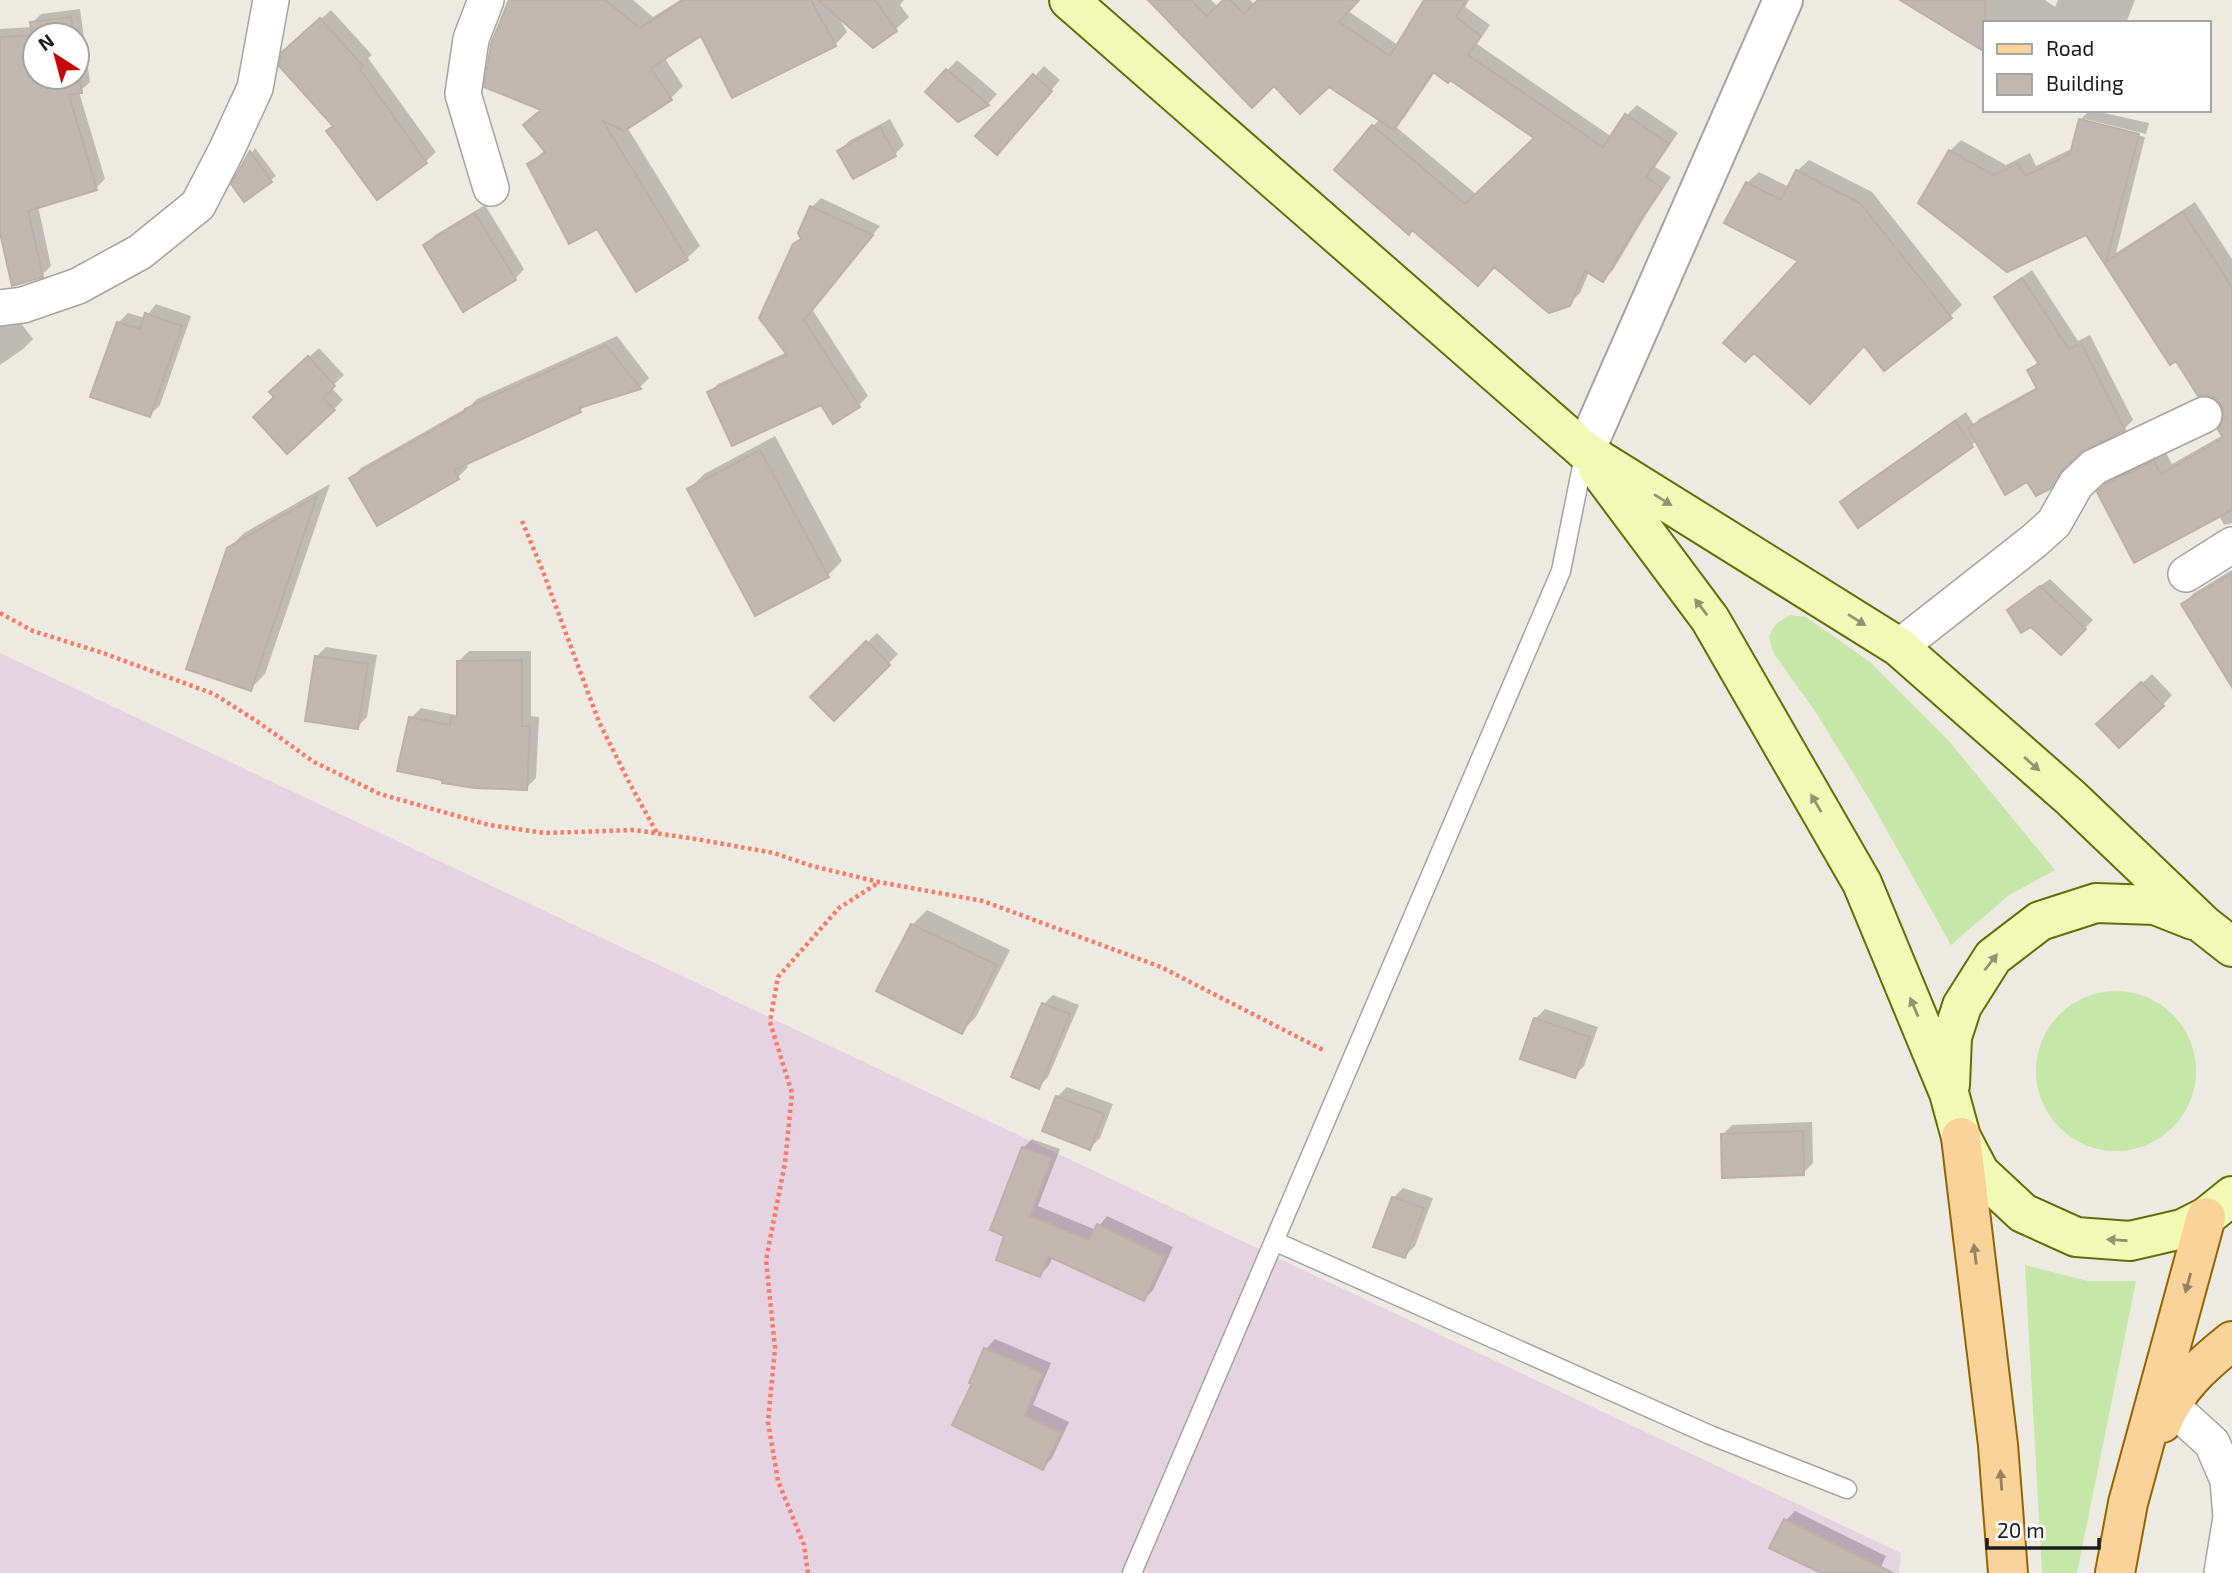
<svg xmlns="http://www.w3.org/2000/svg" width="2232" height="1573" viewBox="0 0 2232 1573" font-family="'Exo 2',sans-serif">
  <rect width="100%" height="100%" fill="#edeae1"/>
  <!-- industrial -->
  <path fill="#e6d3e2" d="M 0,653 L 1901,1553 L 1899,1573 L 0,1573 Z"/>
  <!-- grass -->
  <path fill="#c5e7a7" d="M 1790,615 L 1806,617 L 1870,662 L 1948,740 L 2055,870 L 2009,895 L 1951,945 L 1871,802 L 1815,711 L 1774,654 L 1769,638 L 1772,630 L 1777,623 Z
    M2036 1071a80 80 0 1 1 160 0a80 80 0 1 1-160 0Z
    M 2025,1265 L 2088,1281 L 2136,1281 L 2077,1573 L 2042,1573 Z"/>
  <!-- shadow -->
  <path fill="#0003" fill-rule="evenodd" d="M 511,0 L 633,0 L 653,17 L 680,0 L 904,0 L 900,5 L 909,17 L 896,29 L 874,46 L 838,16 L 847,32 L 835,45 L 702,33 L 664,57 L 683,86 L 671,98 L 627,127 L 700,246 L 687,258 L 636,289 L 598,227 L 529,164 L 545,150 L 543,109 Z
    M 1149,0 L 1211,0 L 1218,7 L 1225,0 L 1250,0 L 1255,5 L 1260,0 L 1357,0 L 1348,11 L 1398,45 L 1426,0 L 1469,0 L 1465,7 L 1490,25 L 1477,44 L 1612,137 L 1626,116 L 1637,105 L 1678,133 L 1655,167 L 1671,177 L 1647,213 L 1613,270 L 1603,280 L 1589,272 L 1580,293 L 1569,304 L 1373,126 L 1380,119 L 1329,84 L 1274,83 ZM 1435,72 L 1450,78 L 1536,137 L 1477,195 L 1395,126 L 1404,118 Z
    M 1903,0 L 2045,0 L 2055,7 L 2058,0 L 2135,0 L 2126,23 L 1985,23 L 1985,50 Z
    M 80,9 L 90,82 L 79,92 L 105,179 L 96,188 L 38,206 L 51,266 L 42,275 L 2,234 L 0,234 L 0,29 L 33,27 L 32,23 L 41,14 ZM 35,35 L 77,35 L 77,77 L 35,77 Z
    M 331,10 L 372,55 L 368,58 L 436,152 L 426,161 L 377,197 L 328,131 L 334,125 L 294,43 Z
    M 957,60 L 997,94 L 988,104 L 927,92 Z
    M 1044,66 L 1060,80 L 1006,143 L 1035,76 Z
    M 2090,110 L 2149,123 L 2146,134 L 2085,119 L 2085,123 L 2145,137 L 2116,253 L 2195,202 L 2232,259 L 2232,523 L 2224,525 L 2219,515 L 2099,493 L 2119,473 L 2165,451 L 2172,464 L 2223,435 L 2226,418 L 2223,405 L 2176,358 L 2170,362 L 2086,233 L 1950,151 L 1961,140 L 2006,165 L 2030,153 L 2036,166 L 2073,148 L 2080,120 Z
    M 890,119 L 904,145 L 894,155 L 839,151 L 849,141 Z
    M 255,148 L 276,176 L 245,200 L 234,184 Z
    M 1809,160 L 1872,192 L 1962,305 L 1950,316 L 1801,261 L 1747,183 L 1759,172 L 1789,187 L 1797,171 Z
    M 821,198 L 880,226 L 812,309 L 868,396 L 859,405 L 709,393 L 718,384 L 787,352 L 794,245 L 802,237 L 812,207 Z
    M 485,205 L 524,269 L 515,279 L 425,245 L 435,235 Z
    M 2032,270 L 2078,341 L 2090,335 L 2133,420 L 2124,429 L 2079,451 L 2070,460 L 2059,477 L 2049,487 L 2028,479 L 1977,441 L 1858,526 L 1842,502 L 1852,492 L 1966,412 L 1974,425 L 1979,419 L 2037,387 L 2029,370 L 2039,361 L 1996,297 L 2006,288 Z
    M 156,304 L 191,316 L 160,405 L 150,415 L 118,323 L 128,313 L 145,318 Z
    M 17,318 L 33,339 L 23,349 L 0,365 L 0,324 Z
    M 617,336 L 649,378 L 640,387 L 587,403 L 580,411 L 465,463 L 468,467 L 458,477 L 352,478 L 361,468 L 470,406 L 477,399 Z
    M 319,348 L 344,375 L 331,387 L 343,400 L 334,409 L 276,397 L 282,382 Z
    M 775,436 L 842,561 L 827,576 L 689,489 L 704,474 Z
    M 330,484 L 265,674 L 250,689 L 228,549 L 244,533 Z
    M 2232,570 L 2232,654 L 2183,604 L 2194,593 Z
    M 2050,579 L 2093,620 L 2060,653 L 2031,625 L 2009,610 L 2017,602 Z
    M 877,633 L 898,654 L 834,719 L 812,697 Z
    M 326,647 L 377,655 L 367,717 L 357,727 L 316,657 Z
    M 469,651 L 531,651 L 531,716 L 539,717 L 536,778 L 526,788 L 411,718 L 421,708 L 456,715 L 459,712 L 459,661 Z
    M 2152,674 L 2172,695 L 2163,705 L 2108,715 Z
    M 927,910 L 1010,950 L 976,1017 L 961,1032 L 879,991 L 912,925 Z
    M 1053,995 L 1079,1005 L 1048,1077 L 1038,1087 L 1044,1004 Z
    M 1545,1009 L 1598,1027 L 1584,1066 L 1574,1076 L 1535,1019 Z
    M 1067,1087 L 1113,1104 L 1100,1138 L 1090,1148 L 1057,1097 Z
    M 1812,1122 L 1813,1163 L 1803,1173 L 1722,1135 L 1732,1125 Z
    M 1032,1139 L 1060,1149 L 1038,1206 L 1096,1230 L 1107,1216 L 1173,1247 L 1153,1290 L 1144,1299 L 1053,1257 L 1049,1265 L 1040,1275 L 1007,1235 L 1023,1148 Z
    M 1403,1188 L 1433,1198 L 1415,1246 L 1405,1256 L 1393,1198 Z
    M 995,1339 L 1051,1363 L 1033,1405 L 1069,1422 L 1052,1458 L 1043,1468 L 975,1383 L 986,1349 Z
    M 1795,1511 L 1886,1556 L 1878,1573 L 1825,1573 L 1785,1521 Z"/>
  <!-- building -->
  <path fill="#c1b9b1" stroke="#beb0a4" stroke-width="2" d="M 509,0 L 605,0 L 640,28 L 684,0 L 811,0 L 836,46 L 732,98 L 701,36 L 651,68 L 672,100 L 624,131 L 603,121 L 688,260 L 636,292 L 597,229 L 569,244 L 527,164 L 546,153 L 523,125 L 541,110 L 484,87 L 491,44 Z
    M 818,0 L 875,0 L 897,31 L 873,48 Z
    M 1148,0 L 1191,0 L 1207,16 L 1223,0 L 1230,0 L 1244,14 L 1258,0 L 1359,0 L 1339,22 L 1390,56 L 1424,0 L 1466,0 L 1456,17 L 1481,36 L 1468,55 L 1603,147 L 1625,114 L 1669,144 L 1646,177 L 1662,188 L 1637,225 L 1603,282 L 1585,271 L 1570,306 L 1549,313 L 1494,267 L 1478,286 L 1412,230 L 1409,235 L 1334,170 L 1372,125 L 1465,204 L 1534,138 L 1450,80 L 1448,83 L 1433,72 L 1394,130 L 1329,87 L 1300,114 L 1274,86 L 1252,108 Z
    M 1900,0 L 1985,0 L 1985,52 Z
    M 71,17 L 74,35 L 35,35 L 35,77 L 77,77 L 77,60 L 82,93 L 69,95 L 97,190 L 28,211 L 43,277 L 12,286 L 0,233 L 0,37 L 32,35 L 30,22 Z
    M 320,18 L 363,66 L 360,69 L 427,163 L 377,200 L 341,151 L 341,148 L 340,149 L 326,131 L 333,126 L 279,66 L 282,52 Z
    M 946,69 L 989,105 L 958,122 L 925,92 Z
    M 1033,74 L 1052,91 L 997,155 L 975,136 Z
    M 2079,119 L 2139,134 L 2106,262 L 2183,212 L 2232,287 L 2232,510 L 2134,563 L 2097,492 L 2105,484 L 2154,461 L 2161,474 L 2223,438 L 2218,429 L 2224,417 L 2222,406 L 2215,398 L 2206,395 L 2198,396 L 2176,361 L 2170,365 L 2086,235 L 2007,272 L 1918,203 L 1949,150 L 1994,175 L 2018,163 L 2025,176 L 2070,154 Z
    M 880,127 L 896,156 L 853,179 L 837,151 Z
    M 250,151 L 272,182 L 244,202 L 231,184 Z
    M 1796,170 L 1860,203 L 1952,318 L 1884,371 L 1864,346 L 1810,404 L 1754,353 L 1745,362 L 1723,343 L 1798,261 L 1724,223 L 1746,182 L 1781,200 Z
    M 810,206 L 873,235 L 804,320 L 860,407 L 833,424 L 821,405 L 732,446 L 707,392 L 787,355 L 759,318 L 793,244 L 801,239 L 798,233 Z
    M 475,213 L 516,280 L 463,312 L 423,245 Z
    M 2022,278 L 2069,349 L 2081,343 L 2125,430 L 2081,452 L 2062,470 L 2050,489 L 2036,496 L 2027,482 L 2005,495 L 1968,428 L 2037,389 L 2027,370 L 2039,364 L 1994,297 Z
    M 145,313 L 182,326 L 150,417 L 90,397 L 117,322 L 140,329 Z
    M 606,345 L 641,389 L 579,408 L 581,412 L 454,470 L 459,479 L 377,526 L 349,478 L 466,411 L 465,409 Z
    M 308,356 L 335,386 L 323,398 L 335,410 L 287,454 L 253,417 L 274,397 L 269,392 Z
    M 1955,421 L 1973,447 L 1858,528 L 1840,502 Z
    M 760,450 L 829,577 L 755,616 L 687,489 Z
    M 317,496 L 251,691 L 186,669 L 227,548 Z
    M 2232,573 L 2232,687 L 2181,604 Z
    M 2040,586 L 2086,629 L 2061,655 L 2031,627 L 2021,633 L 2007,610 Z
    M 866,641 L 890,665 L 834,721 L 810,697 Z
    M 315,656 L 368,664 L 358,729 L 305,721 Z
    M 522,660 L 522,726 L 530,726 L 527,790 L 475,788 L 442,783 L 442,780 L 397,771 L 409,717 L 450,725 L 451,717 L 457,717 L 457,661 Z
    M 2141,682 L 2164,706 L 2119,748 L 2096,724 Z
    M 911,924 L 997,965 L 962,1034 L 876,991 Z
    M 1042,1003 L 1070,1014 L 1039,1089 L 1011,1077 Z
    M 1534,1018 L 1590,1037 L 1575,1078 L 1520,1059 Z
    M 1056,1096 L 1104,1114 L 1090,1150 L 1042,1131 Z
    M 1803,1131 L 1804,1175 L 1722,1178 L 1721,1134 Z
    M 1022,1147 L 1052,1158 L 1030,1216 L 1089,1240 L 1097,1224 L 1165,1257 L 1144,1301 L 1048,1256 L 1040,1277 L 996,1260 L 1004,1236 L 990,1230 Z
    M 1392,1197 L 1424,1208 L 1405,1258 L 1373,1247 Z
    M 984,1348 L 1043,1373 L 1025,1415 L 1061,1433 L 1043,1470 L 952,1425 L 972,1384 L 969,1383 Z
    M 1784,1519 L 1893,1573 L 1821,1573 L 1769,1548 Z"/>
  <g fill="none" stroke-linecap="round" stroke-linejoin="round">
    <defs>
      <path id="service" d="M 1274,1241 L 1710,1435 L 1847,1489
        M 1132,1573 L 1561,571 L 1585,451"/>
      <path id="minor" d="M 486,0 L 471,39 L 463,94 L 491,188
        M 0,308 L 23,305 L 78,286 L 140,252 L 198,205 L 226,151 L 255,88 L 271,0
        M 2186,574 L 2232,545
        M 1899,647 L 2034,541 L 2054,523 L 2076,484 L 2094,467 L 2204,415
        M 2169,1404 L 2212,1443 L 2228,1480 L 2231,1517 L 2222,1573"/>
      <path id="tertiary" d="M 1585,451 L 1783,0"/>
      <path id="secondary" d="M 1069,0 L 1585,451 L 1899,647 L 2071,798 L 2204,925 L 2232,947
        M 1598,469 L 1710,619 L 1862,883 L 1949,1093 L 1961,1137 L 1980,1173 L 2023,1213 L 2076,1237 L 2130,1241 L 2182,1229 L 2206,1217 L 2232,1196
        M 1950,1085 L 1952,1037 L 1962,1006 L 1993,957 L 2040,921 L 2096,903 L 2155,905 L 2193,920"/>
      <path id="primary" d="M 1961,1137 L 1998,1445 L 2008,1573
        M 2162,1423 C 2176,1388 2203,1364 2232,1341
        M 2115,1573 L 2128,1503 L 2206,1217"/>
    </defs>
    <!-- service casing -->
    <use href="#service" stroke="#a3a3a3" stroke-width="21"/>
    <!-- minor casing -->
    <use href="#minor" stroke="#a3a3a3" stroke-width="38"/>
    <!-- tertiary casing -->
    <use href="#tertiary" stroke="#a3a3a3" stroke-width="42"/>
    <!-- secondary casing -->
    <use href="#secondary" stroke="#606f06" stroke-width="42"/>
    <!-- primary casing -->
    <use href="#primary" stroke="#916603" stroke-width="42"/>
    <!-- path -->
    <path stroke="#f77b68" stroke-width="4.5" stroke-dasharray="3.5 3.5" stroke-linecap="butt" d="M 522,521 L 542,569 L 599,722 L 630,784 L 657,833
      M 0,613 L 33,631 L 103,653 L 214,694 L 258,722 L 314,762 L 380,794 L 489,825 L 545,833 L 634,830 L 690,838 L 774,853 L 812,866 L 879,882 L 983,901 L 1161,967 L 1325,1051
      M 808,1573 L 804,1545 L 778,1481 L 768,1422 L 775,1348 L 766,1260 L 785,1163 L 792,1093 L 770,1022 L 778,977 L 839,908 L 878,883"/>
    <!-- service -->
    <use href="#service" stroke="#fff" stroke-width="18"/>
    <!-- minor -->
    <use href="#minor" stroke="#fff" stroke-width="35"/>
    <!-- tertiary -->
    <use href="#tertiary" stroke="#fff" stroke-width="38"/>
    <!-- secondary -->
    <use href="#secondary" stroke="#f2f8b5" stroke-width="38"/>
    <!-- primary -->
    <use href="#primary" stroke="#fad39a" stroke-width="38"/>
  </g>
  <!-- one-way arrows -->
  <defs><path id="oneway-solid" d="M-6-.8H1V-3.2L6.5 0L1 3.2V.8H-6Z" transform="scale(1.75)"/></defs>
  <g fill="#929570">
    <use href="#oneway-solid" transform="translate(1663 500) rotate(32)"/>
    <use href="#oneway-solid" transform="translate(1701 607) rotate(-127)"/>
    <use href="#oneway-solid" transform="translate(1857 620) rotate(32)"/>
    <use href="#oneway-solid" transform="translate(2032 764) rotate(42)"/>
    <use href="#oneway-solid" transform="translate(1816 803) rotate(-120)"/>
    <use href="#oneway-solid" transform="translate(1991 962) rotate(-52)"/>
    <use href="#oneway-solid" transform="translate(1914 1007) rotate(-113)"/>
    <use href="#oneway-solid" transform="translate(2117 1240) rotate(-176)"/>
  </g>
  <g fill="#968161">
    <use href="#oneway-solid" transform="translate(1975 1254) rotate(-97)"/>
    <use href="#oneway-solid" transform="translate(2188 1283) rotate(105)"/>
    <use href="#oneway-solid" transform="translate(2001 1480) rotate(-94)"/>
  </g>
  <!-- legend -->
  <rect x="1983" y="21" width="228" height="91" fill="#ffffff" stroke="#a4a4a4" stroke-width="2"/>
  <rect x="1997" y="44" width="35" height="10" fill="#fad39a" stroke="#a4a4a4" stroke-width="2"/>
  <text x="2046" y="56" font-size="21" fill="#1c1c1c">Road</text>
  <rect x="1997" y="74" width="35" height="21" fill="#c1b9b1" stroke="#a4a4a4" stroke-width="2"/>
  <text x="2046" y="91" font-size="21" fill="#1c1c1c">Building</text>
  <!-- north arrow -->
  <g transform="translate(56 56) rotate(324)"><circle r="33" fill="#ffffff" stroke="#a4a4a4" stroke-width="2"/>
  <path d="M0-5L12 26L0 18L-12 26Z" fill="#c40904"/>
  <text y="-10" font-size="19" font-weight="bold" text-anchor="middle" fill="#1c1c1c">N</text>
  </g>
  <!-- scale -->
  <path d="M1987 1538v10h112v-10" fill="none" stroke="#1c1c1c" stroke-width="3.5"/>
  <text x="1997" y="1538" font-size="21" fill="#1c1c1c" stroke="#ffffff" stroke-width="5" paint-order="stroke">20 m</text>
</svg>
